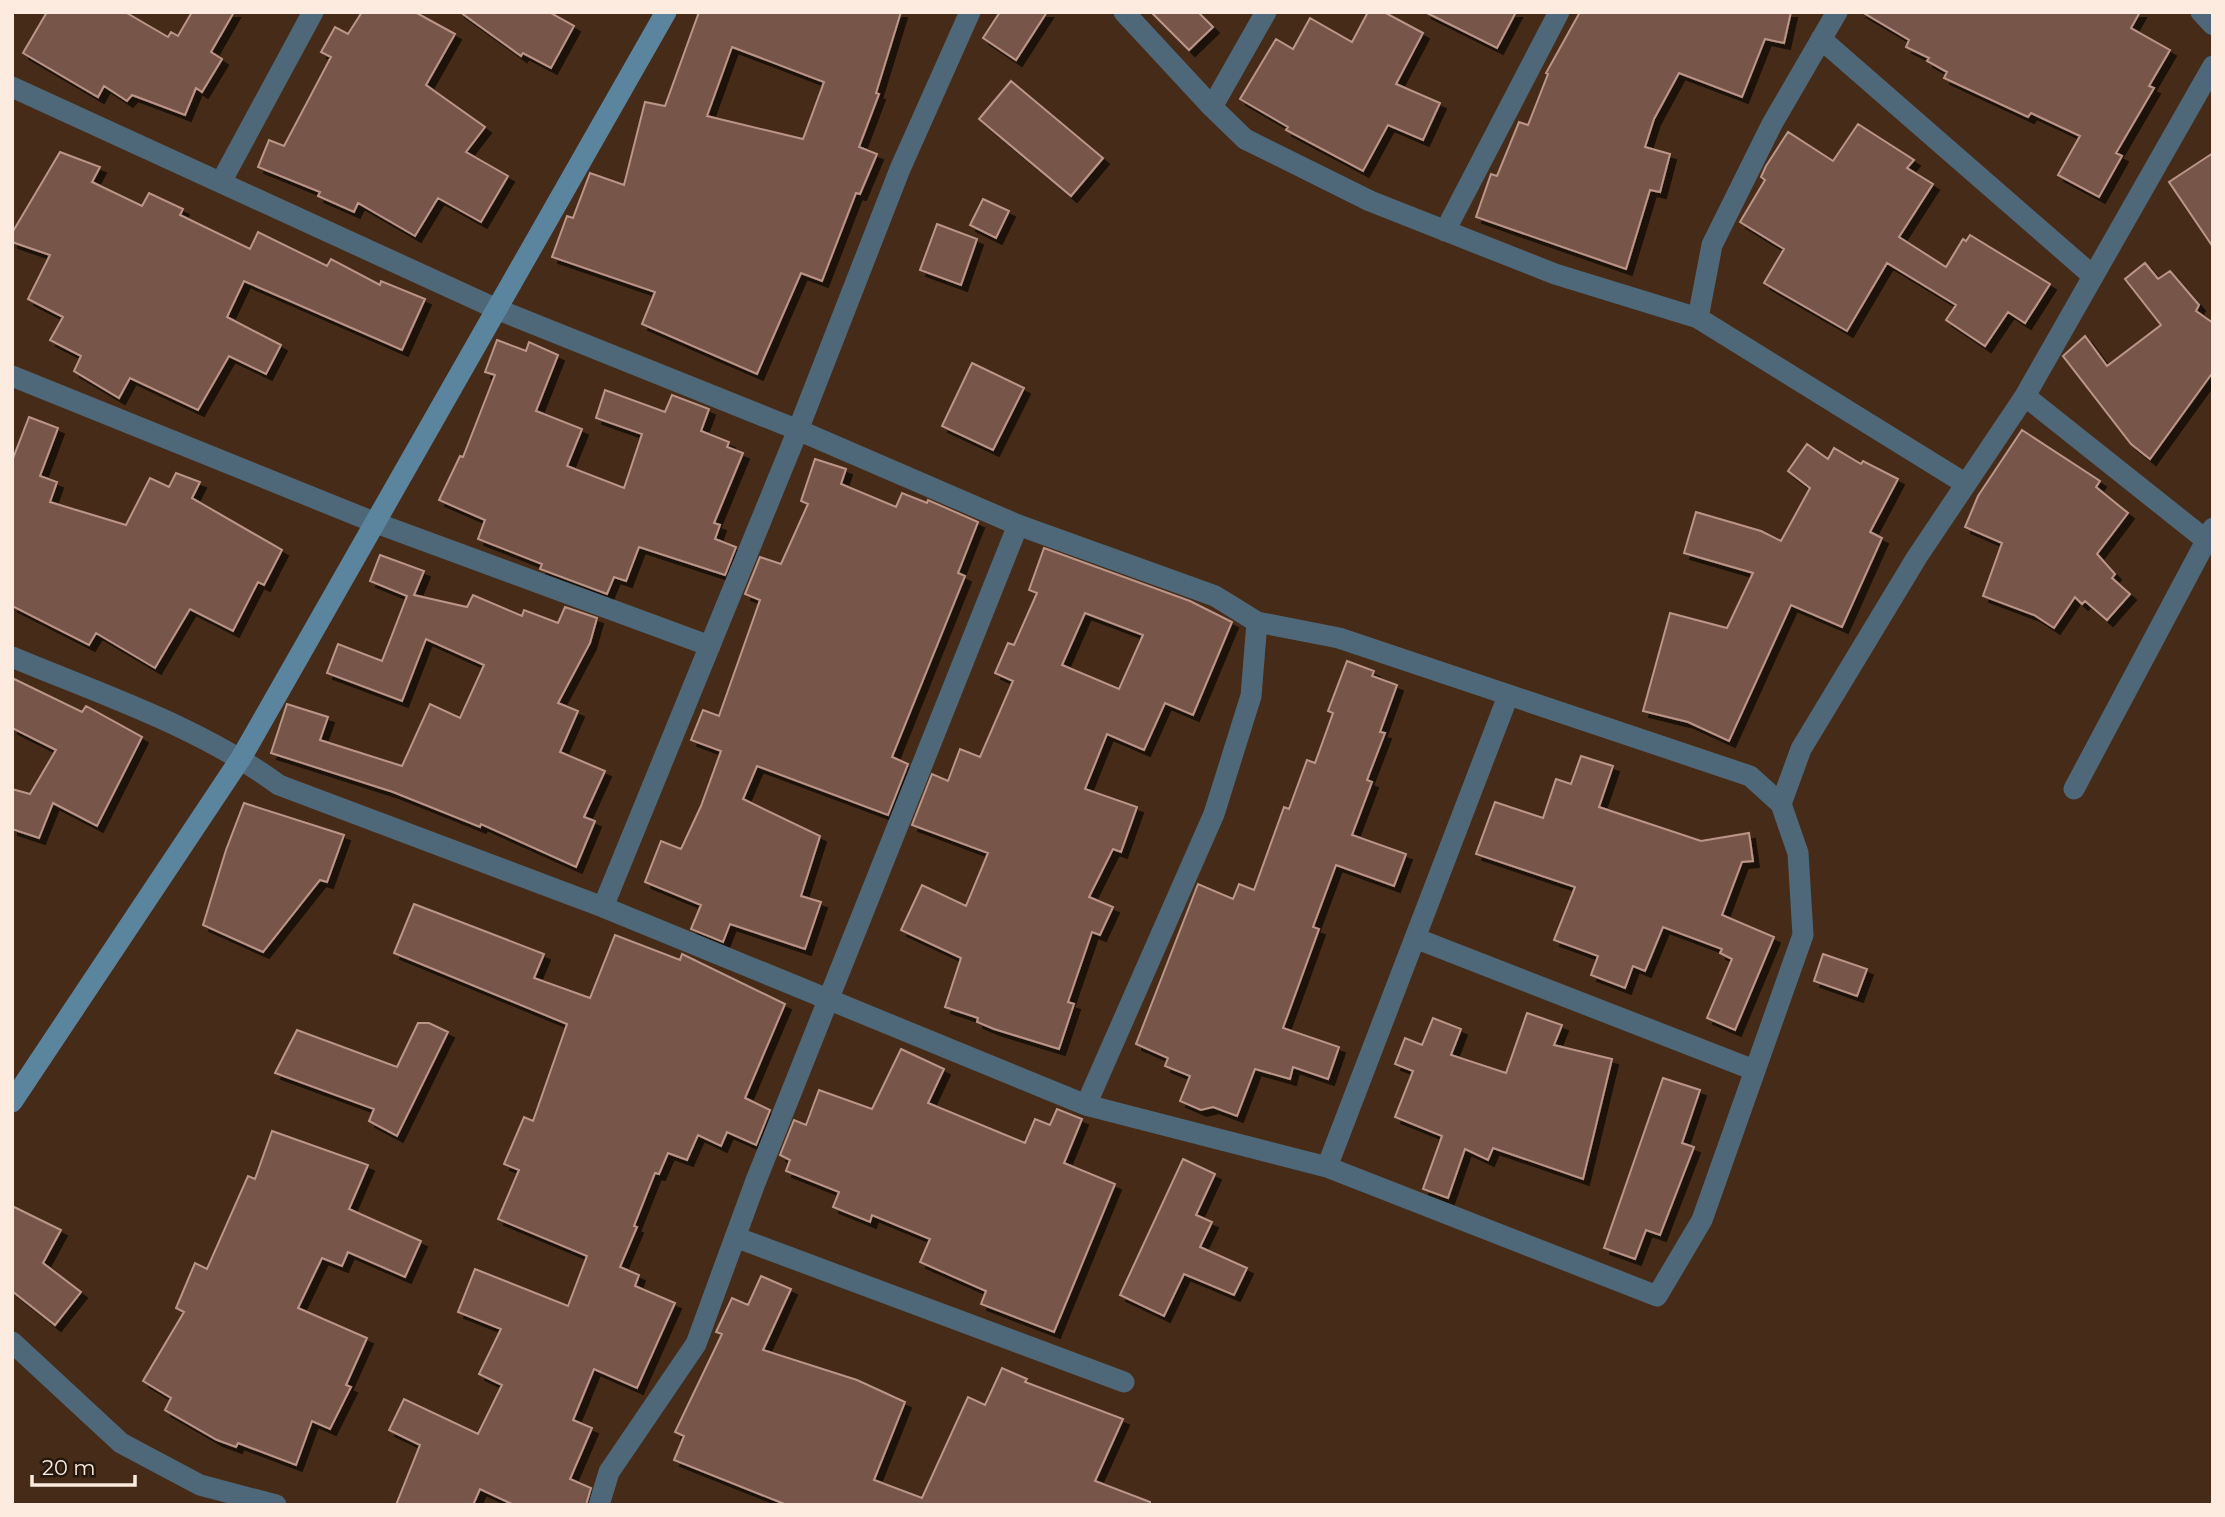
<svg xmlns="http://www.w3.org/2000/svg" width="2225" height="1517" viewBox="0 0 2225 1517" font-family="Montserrat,sans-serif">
  <defs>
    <filter id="shadow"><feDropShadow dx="6" dy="6" stdDeviation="0" flood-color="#0009"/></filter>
  </defs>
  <rect width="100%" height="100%" fill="#462c18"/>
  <!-- building -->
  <path fill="#78554a" stroke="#bc9589" stroke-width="2" fill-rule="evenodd" filter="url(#shadow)" d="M 47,12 L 125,12 L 168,37 L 171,32 L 178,36 L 192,12 L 234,12 L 211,52 L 222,59 L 202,92 L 196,88 L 185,115 L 132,95 L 127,101 L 104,86 L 98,97 L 23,53 Z
    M 362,12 L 415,12 L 455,34 L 426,85 L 485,127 L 466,152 L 508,176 L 481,222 L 438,198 L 415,236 L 358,203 L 354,212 L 318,196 L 320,192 L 258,167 L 269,140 L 284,146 L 331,57 L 321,52 L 335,27 L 348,34 Z
    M 460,12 L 549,12 L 574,26 L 551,68 L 523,53 L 521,56 Z
    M 699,12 L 901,12 L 876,93 L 879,94 L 859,147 L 877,154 L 860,194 L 856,193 L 822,281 L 801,273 L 757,374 L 642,324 L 655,292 L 552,257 L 567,216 L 573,218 L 590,173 L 624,185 L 645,102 L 665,106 ZM 732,47 L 824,82 L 803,139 L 707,116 Z
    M 1000,12 L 1047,12 L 1016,60 L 983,38 Z
    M 1151,12 L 1198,12 L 1213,27 L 1189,50 Z
    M 1368,12 L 1384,12 L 1423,33 L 1396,84 L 1440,103 L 1423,140 L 1388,125 L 1363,171 L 1286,130 L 1288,127 L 1240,99 L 1276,39 L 1293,49 L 1310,18 L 1352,42 Z
    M 1425,12 L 1516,12 L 1497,48 Z
    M 1580,12 L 1791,12 L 1784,43 L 1765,39 L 1742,97 L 1679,73 L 1654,119 L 1645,147 L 1670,154 L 1660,192 L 1650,190 L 1626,269 L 1476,217 L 1491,174 L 1497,176 L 1519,122 L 1528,125 L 1548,74 L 1546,73 Z
    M 1862,12 L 2140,12 L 2131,28 L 2170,50 L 2149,86 L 2154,88 L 2116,153 L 2122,156 L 2099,197 L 2058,175 L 2080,136 L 2031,113 L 2028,117 L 1944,78 L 1947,72 L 1927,61 L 1929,58 L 1906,47 L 1909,40 Z
    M 1011,81 L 1103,158 L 1071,196 L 979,119 Z
    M 1858,124 L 1914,160 L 1907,168 L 1933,184 L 1899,237 L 1946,267 L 1963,239 L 1966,241 L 1970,235 L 2050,284 L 2025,323 L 2008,312 L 1985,346 L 1946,320 L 1956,305 L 1887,263 L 1847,331 L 1764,283 L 1784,249 L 1740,222 L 1765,180 L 1761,177 L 1766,166 L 1788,132 L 1833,161 Z
    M 60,152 L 100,167 L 92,182 L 142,206 L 149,193 L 183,209 L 180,215 L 250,249 L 258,232 L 327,266 L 331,259 L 380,285 L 381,281 L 425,299 L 402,350 L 244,281 L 227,317 L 281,345 L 266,374 L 229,356 L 198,410 L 130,378 L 119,398 L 74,371 L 81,356 L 50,340 L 63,317 L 28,299 L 50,255 L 12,242 L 12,233 Z
    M 2213,153 L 2213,247 L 2169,182 Z
    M 983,199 L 1009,211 L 996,238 L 970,225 Z
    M 937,224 L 977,239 L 961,285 L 920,270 Z
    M 2145,263 L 2158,279 L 2170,271 L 2199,305 L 2196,311 L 2213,323 L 2213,372 L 2150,459 L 2131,444 L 2063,356 L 2085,336 L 2107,366 L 2161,325 L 2125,279 Z
    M 497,340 L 526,351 L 529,342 L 558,355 L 536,411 L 582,429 L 567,466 L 624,488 L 642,434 L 596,418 L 605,390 L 665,412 L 672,395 L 709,409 L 701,431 L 729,442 L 727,447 L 743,453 L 714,523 L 720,525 L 715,539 L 736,547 L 725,575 L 639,547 L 626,581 L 614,577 L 607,594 L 540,569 L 542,564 L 478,539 L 485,520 L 439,500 L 460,456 L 463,457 L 495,375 L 485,372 Z
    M 972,363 L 1024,388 L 993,450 L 942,426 Z
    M 29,417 L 58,428 L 40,476 L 57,482 L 50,502 L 126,525 L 150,478 L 169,487 L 176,473 L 200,482 L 192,498 L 282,550 L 264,585 L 258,582 L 233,631 L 190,609 L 155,668 L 96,633 L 89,645 L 12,606 L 12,461 Z
    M 2022,430 L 2100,481 L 2096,487 L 2128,513 L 2097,554 L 2115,574 L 2112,578 L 2130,594 L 2107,620 L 2085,601 L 2082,604 L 2075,597 L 2054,628 L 2034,615 L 1983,596 L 2002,543 L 1965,527 L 1978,496 Z
    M 1807,444 L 1828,459 L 1834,448 L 1861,464 L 1863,461 L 1898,479 L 1870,532 L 1882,538 L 1842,627 L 1791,605 L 1729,741 L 1688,722 L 1643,711 L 1670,613 L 1727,628 L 1753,573 L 1684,553 L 1696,512 L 1761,531 L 1781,541 L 1810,488 L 1788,471 Z
    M 815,459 L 846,469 L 841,484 L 896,507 L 902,493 L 927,503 L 928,500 L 978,522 L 958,573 L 965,576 L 892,757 L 908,764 L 888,815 L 757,766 L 743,799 L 820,836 L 801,896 L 821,902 L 805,949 L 730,924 L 723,942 L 691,929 L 701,905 L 645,882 L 661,841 L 681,849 L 701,806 L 721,751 L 691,740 L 703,710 L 719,716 L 760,600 L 745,594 L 760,557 L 781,564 L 808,504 L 801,501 Z
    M 1044,548 L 1190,601 L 1232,622 L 1193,715 L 1165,703 L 1144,750 L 1107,734 L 1085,789 L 1137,807 L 1121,852 L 1113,849 L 1089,897 L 1113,907 L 1100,935 L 1092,932 L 1068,1002 L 1074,1004 L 1059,1049 L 994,1029 L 977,1022 L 978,1018 L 945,1007 L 961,958 L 901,930 L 922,885 L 966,906 L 988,853 L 912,825 L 932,774 L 948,781 L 960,749 L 980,757 L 1013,681 L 995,673 L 1008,643 L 1014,645 L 1037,593 L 1029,590 ZM 1085,613 L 1143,635 L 1119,689 L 1062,665 Z
    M 380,555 L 424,571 L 414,595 L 467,607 L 473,595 L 522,616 L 524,610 L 558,623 L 565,607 L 597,618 L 590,643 L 558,703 L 578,711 L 560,752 L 605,771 L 584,817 L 595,821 L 576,867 L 481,824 L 480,827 L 393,792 L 271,753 L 287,704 L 328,717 L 320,740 L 402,766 L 430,704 L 460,718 L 484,665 L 426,639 L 402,701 L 327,673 L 338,644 L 382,661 L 407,596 L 370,581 Z
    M 1347,661 L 1374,671 L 1372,676 L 1397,685 L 1380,732 L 1385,733 L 1367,780 L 1372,782 L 1352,835 L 1406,854 L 1394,886 L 1336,865 L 1313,927 L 1319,929 L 1283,1028 L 1339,1047 L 1328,1079 L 1293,1067 L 1290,1079 L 1255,1069 L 1237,1116 L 1213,1107 L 1201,1110 L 1180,1101 L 1190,1076 L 1165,1066 L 1168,1058 L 1136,1044 L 1198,884 L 1233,899 L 1239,884 L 1254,890 L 1284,807 L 1289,809 L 1307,760 L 1315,763 L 1333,713 L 1328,711 Z
    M 12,678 L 82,712 L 86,706 L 142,737 L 97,826 L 53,803 L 39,838 L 12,829 L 12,789 L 30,794 L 56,750 L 12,728 Z
    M 1581,756 L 1613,766 L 1599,807 L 1701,841 L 1749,833 L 1753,861 L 1742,862 L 1722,915 L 1774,937 L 1735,1030 L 1707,1018 L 1732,959 L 1720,953 L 1722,949 L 1663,927 L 1645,971 L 1633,966 L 1625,988 L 1591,975 L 1598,956 L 1554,940 L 1575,887 L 1476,854 L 1495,802 L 1543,818 L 1556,779 L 1571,784 Z
    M 244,803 L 344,835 L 327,882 L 320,880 L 263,952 L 203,925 L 226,850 Z
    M 414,904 L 544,954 L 534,978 L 590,998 L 615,935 L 680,960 L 682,954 L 785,1004 L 745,1098 L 770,1110 L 756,1145 L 727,1132 L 721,1146 L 698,1135 L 687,1160 L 668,1153 L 659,1174 L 655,1173 L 634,1226 L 637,1227 L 620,1267 L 639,1275 L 635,1286 L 675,1303 L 637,1388 L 594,1369 L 573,1420 L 592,1428 L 570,1479 L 591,1488 L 586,1505 L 514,1505 L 480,1489 L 473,1505 L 396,1505 L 420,1445 L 389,1430 L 404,1399 L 478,1434 L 502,1385 L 479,1374 L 501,1329 L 458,1312 L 475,1269 L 568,1306 L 587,1256 L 498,1219 L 519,1170 L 504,1164 L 524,1117 L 533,1121 L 567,1024 L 394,953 Z
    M 1823,954 L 1867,969 L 1857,996 L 1814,981 Z
    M 1527,1013 L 1562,1025 L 1554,1045 L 1612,1059 L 1583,1179 L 1493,1148 L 1488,1160 L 1465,1149 L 1448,1198 L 1423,1189 L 1442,1136 L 1395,1117 L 1413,1071 L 1395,1064 L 1405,1038 L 1422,1045 L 1433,1018 L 1461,1029 L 1451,1055 L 1506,1073 Z
    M 418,1023 L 429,1023 L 448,1032 L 397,1136 L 369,1121 L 374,1109 L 275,1073 L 297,1030 L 397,1067 Z
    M 901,1049 L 944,1069 L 928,1103 L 1025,1143 L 1035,1119 L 1050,1125 L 1057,1109 L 1082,1119 L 1064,1163 L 1115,1184 L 1054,1332 L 981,1304 L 986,1291 L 920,1262 L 930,1239 L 872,1215 L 870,1222 L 833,1207 L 839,1192 L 786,1171 L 790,1160 L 780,1155 L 794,1120 L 806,1125 L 819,1090 L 872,1109 Z
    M 1663,1078 L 1700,1090 L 1682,1143 L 1694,1147 L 1660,1235 L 1646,1230 L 1635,1259 L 1604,1248 Z
    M 272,1131 L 368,1165 L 349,1209 L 421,1241 L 405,1277 L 348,1252 L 342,1266 L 322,1258 L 298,1308 L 367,1338 L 346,1385 L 351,1387 L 330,1429 L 312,1421 L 296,1465 L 238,1443 L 236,1447 L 217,1440 L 165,1410 L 171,1398 L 143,1381 L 184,1312 L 176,1308 L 195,1263 L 207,1269 L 248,1176 L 255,1179 Z
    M 1183,1159 L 1215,1174 L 1196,1215 L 1212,1222 L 1200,1247 L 1247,1268 L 1234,1295 L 1184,1274 L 1164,1316 L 1120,1295 Z
    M 12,1206 L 61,1230 L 43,1263 L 81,1292 L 55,1325 L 12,1291 Z
    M 761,1276 L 791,1289 L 763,1350 L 857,1380 L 905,1402 L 874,1480 L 922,1498 L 968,1397 L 985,1405 L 1002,1368 L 1027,1379 L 1025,1382 L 1123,1419 L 1095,1481 L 1150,1502 L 1150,1505 L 787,1505 L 674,1460 L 684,1436 L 675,1432 L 722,1334 L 716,1332 L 732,1298 L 748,1305 Z"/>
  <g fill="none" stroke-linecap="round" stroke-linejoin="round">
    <!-- street -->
    <path stroke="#4e6879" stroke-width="21" d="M 1124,12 L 1212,107 L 1266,12
      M 2201,12 L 2213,25
      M 1821,39 L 2093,276
      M 12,87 L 499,310 L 798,430 L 1018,525 L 1215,596 L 1257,622 L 1339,638 L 1750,776 L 1781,804 L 1798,853 L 1803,935 L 1702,1220 L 1657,1296 L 1327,1167 L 1086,1105
      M 1212,107 L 1245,139 L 1370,201 L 1555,274 L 1698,318 L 1966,484
      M 221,182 L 313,12
      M 1445,231 L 1559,12
      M 1698,318 L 1712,245 L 1772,124 L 1837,12
      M 12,376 L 376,523 L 710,646
      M 2025,396 L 2206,540
      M 12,657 C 103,695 200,727 279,785 L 603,907 L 1086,1105 L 1214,814 L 1251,696 L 1257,622
      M 2074,789 L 2213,528
      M 1781,804 L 1801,749 L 1917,557 L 2025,396 L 2213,66
      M 603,907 L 798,430 L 900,169 L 970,12
      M 1415,938 L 1754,1070
      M 1327,1167 L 1508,696
      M 735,1237 L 1124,1382
      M 12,1342 L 121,1443 L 200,1485 L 276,1505
      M 599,1505 L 609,1472 L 696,1344 L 755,1183 L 1018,525"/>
    <!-- secondary -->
    <path stroke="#5b849f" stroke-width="21" d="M 12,1102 L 241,758 L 666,12"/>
  </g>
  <!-- border -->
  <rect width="2225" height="1517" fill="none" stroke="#fcebde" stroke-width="28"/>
  <!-- scale -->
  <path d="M32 1475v10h103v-10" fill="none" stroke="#fcebde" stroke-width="3.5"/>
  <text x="42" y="1475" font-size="21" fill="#fcebde" stroke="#24180f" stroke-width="5" paint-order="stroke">20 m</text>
</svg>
